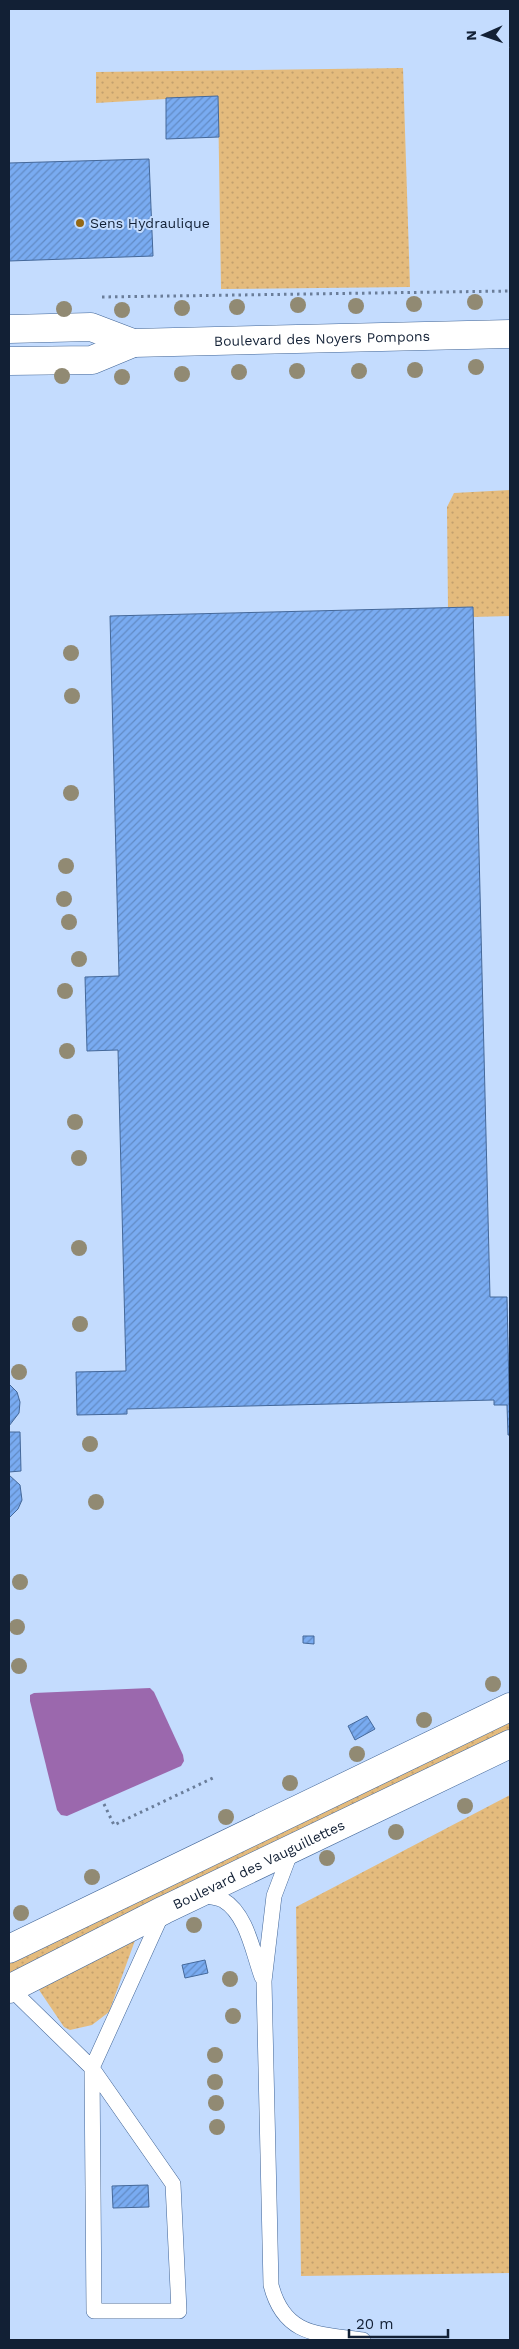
<svg xmlns="http://www.w3.org/2000/svg" width="519" height="2349" viewBox="0 0 519 2349" font-family="'Work Sans',sans-serif">
  <defs>
    <pattern id="grass-dots" width="8" height="8" patternUnits="userSpaceOnUse" patternTransform="scale(1.25)"><rect width="8" height="8" fill="#e4bb7d"/><path d="M2 2h.1M6 6h.1" fill="none" stroke="#c3a06d" stroke-width="1.8" stroke-linecap="round"/></pattern>
    <pattern id="building-hatch" width="6" height="6" patternUnits="userSpaceOnUse" patternTransform="scale(1.25)"><rect width="6" height="6" fill="#79abf1"/><path d="M-1 1l2-2M0 6l6-6M5 7l2-2" fill="none" stroke="#628bc4"/></pattern>
  </defs>
  <rect width="100%" height="100%" fill="#c4dcfe"/>
  <!-- grass -->
  <path fill="url(#grass-dots)" d="M 403,68 L 410,287 L 221,289 L 218,96 L 96,103 L 96,72 Z
    M 510,490 L 510,616 L 473,617 L 473,607 L 448,608 L 447,507 L 454,493 Z
    M 510,1716 L 510,1734 L 9,1976 L 9,1958 Z
    M 510,1795 L 510,2273 L 301,2276 L 296,1907 Z
    M 137,1935 L 109,2012 L 92,2025 L 70,2030 L 64,2027 L 35,1984 Z"/>
  <!-- water -->
  <path fill="#9b68ad" d="M 150,1688 L 154,1692 L 183,1755 L 184,1761 L 181,1766 L 67,1816 L 61,1815 L 57,1810 L 30,1701 L 30,1695 L 34,1693 Z"/>
  <!-- building -->
  <path fill="url(#building-hatch)" stroke="#44689a" d="M 218,96 L 219,137 L 166,139 L 166,98 Z
    M 149,159 L 153,256 L 9,261 L 9,163 Z
    M 473,607 L 490,1297 L 507,1297 L 510,1435 L 508,1435 L 507,1405 L 494,1405 L 494,1400 L 127,1409 L 127,1414 L 77,1415 L 76,1372 L 126,1371 L 118,1050 L 87,1051 L 85,977 L 119,976 L 110,616 Z
    M 9,1384 L 17,1392 L 20,1402 L 19,1413 L 9,1426 Z
    M 9,1432 L 20,1432 L 21,1471 L 9,1472 Z
    M 9,1475 L 20,1485 L 22,1500 L 18,1509 L 9,1518 Z
    M 303,1636 L 314,1636 L 314,1644 L 303,1643 Z
    M 367,1716 L 375,1729 L 355,1740 L 348,1726 Z
    M 205,1960 L 208,1973 L 185,1978 L 182,1965 Z
    M 148,2185 L 149,2207 L 113,2208 L 112,2186 Z"/>
  <g fill="none" stroke-linecap="round" stroke-linejoin="round">
    <defs>
      <path id="lane" d="M 291,1851 L 274,1896 L 264,1981 L 271,2285 C 284,2336 318,2334 363,2340
        M 200,1895 C 207,1896 216,1897 223,1900 C 247,1914 253,1953 262,1977
        M 10,1988 L 92,2068 L 173,2184 L 179,2311 L 94,2311 L 92,2068 L 162,1914"/>
      <g id="street">
        <path id="s1" d="M 9,329 L 91,327 L 133,343 L 510,334"/>
        <path d="M 9,361 L 92,360 L 133,343"/>
      </g>
      <g id="secondary">
        <path d="M 9,1949 L 510,1707"/>
        <path id="s2" d="M 9,1989 L 164,1910 L 510,1744"/>
      </g>
    </defs>
    <!-- lane casing -->
    <use href="#lane" stroke="#416597" stroke-width="16"/>
    <!-- street casing -->
    <use href="#street" stroke="#416597" stroke-width="29"/>
    <!-- secondary casing -->
    <use href="#secondary" stroke="#416597" stroke-width="29"/>
    <!-- path -->
    <path stroke="#6a7d99" stroke-width="3" stroke-dasharray="2.5 4" stroke-linecap="butt" d="M 102,297 L 510,291
      M 104,1804 L 114,1825 L 213,1778"/>
    <!-- lane -->
    <use href="#lane" stroke="#fff" stroke-width="15"/>
    <!-- street -->
    <use href="#street" stroke="#fff" stroke-width="28"/>
    <!-- secondary -->
    <use href="#secondary" stroke="#fff" stroke-width="28"/>
  </g>
  <!-- trees -->
  <g fill="#918a73">
    <circle cx="475" cy="302" r="8"/>
    <circle cx="414" cy="304" r="8"/>
    <circle cx="298" cy="305" r="8"/>
    <circle cx="356" cy="306" r="8"/>
    <circle cx="237" cy="307" r="8"/>
    <circle cx="182" cy="308" r="8"/>
    <circle cx="64" cy="309" r="8"/>
    <circle cx="122" cy="310" r="8"/>
    <circle cx="476" cy="367" r="8"/>
    <circle cx="415" cy="370" r="8"/>
    <circle cx="297" cy="371" r="8"/>
    <circle cx="359" cy="371" r="8"/>
    <circle cx="239" cy="372" r="8"/>
    <circle cx="182" cy="374" r="8"/>
    <circle cx="62" cy="376" r="8"/>
    <circle cx="122" cy="377" r="8"/>
    <circle cx="71" cy="653" r="8"/>
    <circle cx="72" cy="696" r="8"/>
    <circle cx="71" cy="793" r="8"/>
    <circle cx="66" cy="866" r="8"/>
    <circle cx="64" cy="899" r="8"/>
    <circle cx="69" cy="922" r="8"/>
    <circle cx="79" cy="959" r="8"/>
    <circle cx="65" cy="991" r="8"/>
    <circle cx="67" cy="1051" r="8"/>
    <circle cx="75" cy="1122" r="8"/>
    <circle cx="79" cy="1158" r="8"/>
    <circle cx="79" cy="1248" r="8"/>
    <circle cx="80" cy="1324" r="8"/>
    <circle cx="19" cy="1372" r="8"/>
    <circle cx="90" cy="1444" r="8"/>
    <circle cx="96" cy="1502" r="8"/>
    <circle cx="20" cy="1582" r="8"/>
    <circle cx="17" cy="1627" r="8"/>
    <circle cx="19" cy="1666" r="8"/>
    <circle cx="493" cy="1684" r="8"/>
    <circle cx="424" cy="1720" r="8"/>
    <circle cx="357" cy="1754" r="8"/>
    <circle cx="290" cy="1783" r="8"/>
    <circle cx="465" cy="1806" r="8"/>
    <circle cx="226" cy="1817" r="8"/>
    <circle cx="396" cy="1832" r="8"/>
    <circle cx="327" cy="1858" r="8"/>
    <circle cx="92" cy="1877" r="8"/>
    <circle cx="21" cy="1913" r="8"/>
    <circle cx="194" cy="1925" r="8"/>
    <circle cx="230" cy="1979" r="8"/>
    <circle cx="233" cy="2016" r="8"/>
    <circle cx="215" cy="2055" r="8"/>
    <circle cx="215" cy="2082" r="8"/>
    <circle cx="216" cy="2103" r="8"/>
    <circle cx="217" cy="2127" r="8"/>
  </g>
  <!-- markers -->
  <circle fill="#946814" stroke="#c4dcfe" stroke-width="2" cx="80" cy="223" r="5"/>
  <g text-anchor="middle" stroke-width="4" stroke-linejoin="round" paint-order="stroke">
    <!-- poi labels -->
    <g font-size="14" fill="#122035" stroke="#c4dcfe" text-anchor="start">
      <text x="90" y="228">Sens Hydraulique</text>
    </g>
    <!-- street labels -->
    <g font-size="14" fill="#122035" stroke="#c4dcfe">
      <text dy="5" stroke="none"><textPath href="#s1" startOffset="316">Boulevard des Noyers Pompons</textPath></text>
      <text dy="5" stroke="none"><textPath href="#s2" startOffset="279">Boulevard des Vauguillettes</textPath></text>
    </g>
  </g>
  <!-- border -->
  <rect width="519" height="2349" fill="none" stroke="#122035" stroke-width="20"/>
  <!-- north arrow -->
  <g transform="translate(484 35) rotate(268)" stroke="#c4dcfe" stroke-width="4" paint-order="stroke">
  <path d="M0-4L9 19L0 12L-9 19Z" fill="#122035"/>
  <text y="-8" font-size="14" font-weight="bold" text-anchor="middle" fill="#122035">N</text>
  </g>
  <!-- scale -->
  <path d="M349 2329v8h99v-8" fill="none" stroke="#122035" stroke-width="2.5"/>
  <text x="356" y="2329" font-size="15" fill="#122035" stroke="#c4dcfe" stroke-width="4" paint-order="stroke">20 m</text>
</svg>
